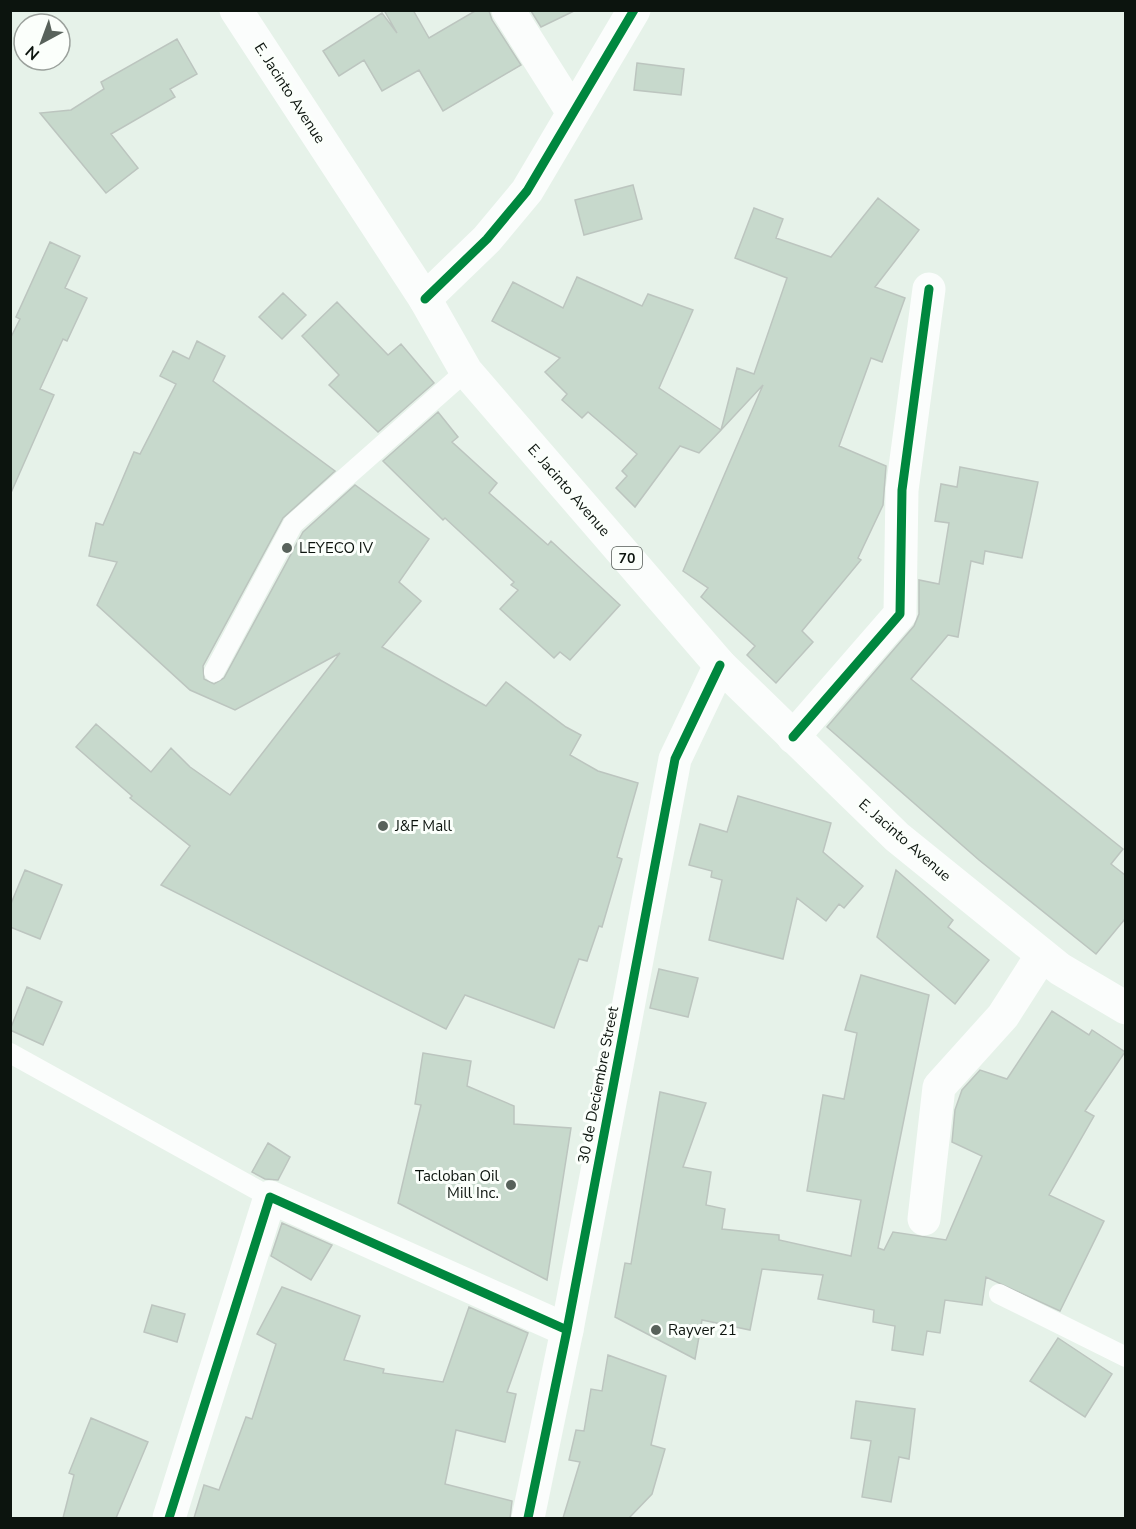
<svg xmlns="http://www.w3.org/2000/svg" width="1136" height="1529" viewBox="0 0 1136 1529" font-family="'Nunito Sans',sans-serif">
  <rect width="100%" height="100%" fill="#e6f2e9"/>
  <!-- building -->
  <path fill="#c7d9cc" stroke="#bcc5bf" stroke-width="1.5" d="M 384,10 L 413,10 L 429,38 L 475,11 L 489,11 L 492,20 L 521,65 L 443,111 L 419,70 L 382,91 L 364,60 L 339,76 L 323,51 L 382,13 L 397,33 Z
    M 531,11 L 574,11 L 541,27 Z
    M 177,39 L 197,74 L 170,89 L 175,97 L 111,134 L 138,168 L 106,193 L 40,113 L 71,110 L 104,89 L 101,82 Z
    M 637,63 L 684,69 L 681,95 L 634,90 Z
    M 633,185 L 642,219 L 584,235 L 575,200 Z
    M 878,198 L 919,230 L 875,287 L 905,298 L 882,362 L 871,358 L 839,446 L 886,466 L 883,505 L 858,558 L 861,560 L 802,631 L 813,642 L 776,683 L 747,655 L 755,646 L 701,597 L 708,588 L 683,571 L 763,385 L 721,430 L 737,368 L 754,374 L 787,278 L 735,258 L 754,208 L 783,219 L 776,238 L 831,257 Z
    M 50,242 L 80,256 L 65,288 L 87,298 L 67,341 L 63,339 L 40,389 L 54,395 L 10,495 L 10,339 L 20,319 L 16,317 Z
    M 577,277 L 642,306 L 648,294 L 693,310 L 659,388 L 721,430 L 699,453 L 680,446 L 635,507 L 616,488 L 627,476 L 622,471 L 637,454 L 588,412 L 582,418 L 562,400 L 567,394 L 545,372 L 560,358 L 492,321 L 513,282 L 563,308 Z
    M 283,293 L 306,315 L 282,339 L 259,317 Z
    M 337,302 L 388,355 L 401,344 L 434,383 L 378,432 L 329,385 L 339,375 L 302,336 Z
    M 197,341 L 225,356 L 213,381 L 335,471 L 283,518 L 203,666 L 204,679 L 214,684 L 224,678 L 303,532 L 355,485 L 429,539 L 399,582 L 421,601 L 382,647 L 486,706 L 506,682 L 566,727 L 581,735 L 570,755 L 598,771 L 638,783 L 617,857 L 622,859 L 602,927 L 599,926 L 587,961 L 579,959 L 554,1028 L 465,995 L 446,1029 L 161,885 L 190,846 L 130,798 L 132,796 L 76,747 L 96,724 L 151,772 L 171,748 L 190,767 L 230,795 L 340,653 L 235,710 L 190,690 L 97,605 L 117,562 L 89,556 L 96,523 L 103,525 L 134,452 L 140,454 L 176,384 L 160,376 L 173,351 L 189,359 Z
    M 438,412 L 458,437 L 452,442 L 497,483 L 489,493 L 548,545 L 551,541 L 620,605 L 570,660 L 560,652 L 554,658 L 500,609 L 518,590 L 511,585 L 514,582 L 445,518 L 443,520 L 383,461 Z
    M 960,467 L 1038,482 L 1022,558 L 985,551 L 983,564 L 971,561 L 958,637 L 948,635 L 911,679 L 1123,849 L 1111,864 L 1125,875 L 1125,919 L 1096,954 L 979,860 L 827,727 L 914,626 L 919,614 L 919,580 L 939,584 L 949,523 L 935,521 L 941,484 L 957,487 Z
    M 738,796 L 831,823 L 823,852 L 863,886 L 844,908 L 839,904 L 826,921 L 797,898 L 783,959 L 709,940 L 722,880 L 711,877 L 712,871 L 689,865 L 700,824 L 727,832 Z
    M 25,870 L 62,885 L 40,939 L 10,927 L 10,906 Z
    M 896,870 L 953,920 L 948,927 L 989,960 L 955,1004 L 877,937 Z
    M 659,969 L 698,978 L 688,1017 L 650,1008 Z
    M 861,975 L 929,995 L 878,1248 L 884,1250 L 893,1232 L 946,1240 L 982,1156 L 952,1142 L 955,1110 L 962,1090 L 980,1070 L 1007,1079 L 1052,1011 L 1089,1035 L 1092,1030 L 1125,1052 L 1085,1111 L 1094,1116 L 1049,1195 L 1104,1221 L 1060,1311 L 986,1277 L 982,1305 L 945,1300 L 940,1333 L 927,1331 L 923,1355 L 892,1350 L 895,1326 L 873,1322 L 874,1310 L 818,1299 L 823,1275 L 762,1269 L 750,1330 L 702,1320 L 695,1359 L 615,1317 L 625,1263 L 631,1264 L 660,1092 L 706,1103 L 683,1167 L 711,1172 L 706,1205 L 725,1209 L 722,1229 L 779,1235 L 779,1240 L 851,1256 L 861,1200 L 807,1191 L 823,1095 L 844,1099 L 857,1033 L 845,1030 Z
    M 27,987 L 62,1002 L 43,1045 L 10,1030 Z
    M 423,1053 L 471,1061 L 467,1086 L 514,1106 L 514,1124 L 571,1128 L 547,1280 L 398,1203 L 421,1105 L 415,1104 Z
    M 268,1143 L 290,1157 L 278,1180 L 265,1179 L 252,1172 Z
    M 282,1223 L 332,1245 L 311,1280 L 271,1256 Z
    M 282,1287 L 360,1316 L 344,1360 L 384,1369 L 383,1373 L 443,1382 L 469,1307 L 528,1333 L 507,1392 L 516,1394 L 505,1442 L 456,1430 L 445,1484 L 512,1501 L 510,1518 L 194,1518 L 204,1485 L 219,1490 L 246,1417 L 252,1419 L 276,1344 L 257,1334 Z
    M 152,1305 L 185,1314 L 177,1342 L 144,1332 Z
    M 1058,1338 L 1112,1374 L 1085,1417 L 1030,1381 Z
    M 608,1355 L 666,1376 L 651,1445 L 665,1449 L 652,1494 L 629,1518 L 563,1518 L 580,1462 L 569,1460 L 576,1430 L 584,1431 L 591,1389 L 602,1391 Z
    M 856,1401 L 915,1409 L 909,1459 L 899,1457 L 891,1502 L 862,1497 L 871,1441 L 851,1438 Z
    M 91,1418 L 148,1442 L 116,1518 L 63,1518 L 74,1475 L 69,1473 Z"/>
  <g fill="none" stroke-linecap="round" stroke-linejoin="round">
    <!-- service -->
    <path stroke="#fbfdfc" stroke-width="20" d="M 214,672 L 293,524 L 466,371
      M 10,1053 L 270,1197
      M 999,1294 L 1126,1357"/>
    <!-- minor -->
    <path stroke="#fbfdfc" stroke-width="33" d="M 508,10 L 573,113
      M 425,299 L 487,239 L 527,191 L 634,10
      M 793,737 L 900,614 L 902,490 L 929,289
      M 924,1219 L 939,1087 L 1003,1016 L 1042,955
      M 169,1518 L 270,1197 L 567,1330"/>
    <!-- tertiary -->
    <path stroke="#fbfdfc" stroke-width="33" d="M 528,1518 L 567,1330 L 675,759 L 720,665"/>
    <!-- primary -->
    <path stroke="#fbfdfc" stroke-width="33" d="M 236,10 L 425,299 L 466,371 L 720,665 L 897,837 L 1060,969 L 1126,1008"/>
    <defs>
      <path id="cycleway" d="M 425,299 L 487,239 L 527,191 L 634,10
        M 793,737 L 900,614 L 902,490 L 929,289
        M 169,1518 L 270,1197 L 567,1330
        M 528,1518 L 567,1330 L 675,759 L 720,665"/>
    </defs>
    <!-- cycleway casing -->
    <use href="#cycleway" stroke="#fbfffb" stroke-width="13"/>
    <!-- cycleway -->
    <use href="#cycleway" stroke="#00873e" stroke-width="9"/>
  </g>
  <!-- markers -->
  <g fill="#58625b" stroke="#fbfffb" stroke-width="2">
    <circle cx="287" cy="548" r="6"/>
    <circle cx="383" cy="826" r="6"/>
    <circle cx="511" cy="1185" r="6"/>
    <circle cx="656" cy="1330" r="6"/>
  </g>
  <g text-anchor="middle" stroke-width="6" stroke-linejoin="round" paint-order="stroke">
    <!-- shield labels -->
    <rect fill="#fbfffb" stroke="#545a55" stroke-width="1.5" x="612" y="547" width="30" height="22" rx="4.5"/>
    <g font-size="14" font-weight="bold" fill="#0c140e">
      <text x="627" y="563">70</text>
    </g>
    <!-- street labels -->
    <g font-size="15" fill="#0c140e" stroke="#fbfffb">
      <text transform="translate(290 93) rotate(57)" y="5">E. Jacinto Avenue</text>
      <text transform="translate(569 490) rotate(49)" y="5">E. Jacinto Avenue</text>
      <text transform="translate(905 840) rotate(41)" y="5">E. Jacinto Avenue</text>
      <text transform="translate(598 1085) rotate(-79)" y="5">30 de Deciembre Street</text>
    </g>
    <!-- poi labels -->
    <g font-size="15" fill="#0c140e" stroke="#fbfffb" text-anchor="start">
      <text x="299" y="553">LEYECO IV</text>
      <text x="395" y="831">J&amp;F Mall</text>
      <text x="499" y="1181" text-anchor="end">Tacloban Oil<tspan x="499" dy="17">Mill Inc.</tspan></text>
      <text x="668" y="1335">Rayver 21</text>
    </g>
  </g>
  <!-- border -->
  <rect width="1136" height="1529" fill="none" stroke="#0c140e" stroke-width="24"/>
  <!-- north arrow -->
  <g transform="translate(42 42) rotate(221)"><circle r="28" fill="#fbfffb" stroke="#9ba19c" stroke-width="1.5"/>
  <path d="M0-4.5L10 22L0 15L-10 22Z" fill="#58625b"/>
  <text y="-9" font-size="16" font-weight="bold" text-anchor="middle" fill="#0c140e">N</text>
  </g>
</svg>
